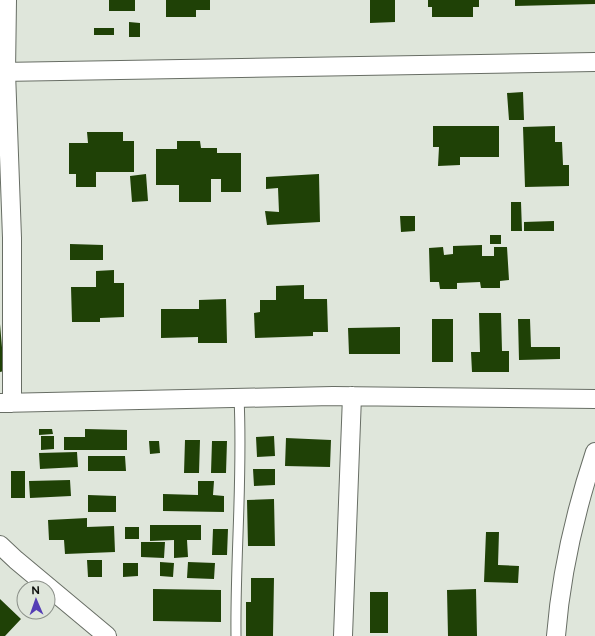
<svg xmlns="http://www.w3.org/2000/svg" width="595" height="636" viewBox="0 0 595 636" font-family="Figtree,sans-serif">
  <rect width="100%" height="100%" fill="#dfe6db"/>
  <!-- building -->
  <path fill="#1f4106" d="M 109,0 L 135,0 L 135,11 L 109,11 Z
    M 166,0 L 210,0 L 210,10 L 196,10 L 196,17 L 166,17 Z
    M 370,0 L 395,0 L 395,22 L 370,23 Z
    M 428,0 L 479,0 L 479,7 L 473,7 L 473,17 L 432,17 L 432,7 L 428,7 Z
    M 515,0 L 595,0 L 595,4 L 515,6 Z
    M 129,22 L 140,23 L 140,37 L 129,37 Z
    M 94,28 L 114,28 L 114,35 L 94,35 Z
    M 523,92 L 524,120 L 509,120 L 507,93 Z
    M 433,126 L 499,126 L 499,157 L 460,157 L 460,165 L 438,166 L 439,147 L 433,147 Z
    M 555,126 L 555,142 L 562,142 L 563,165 L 569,165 L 569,186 L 525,187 L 523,127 Z
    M 87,132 L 123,132 L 123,141 L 134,141 L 134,172 L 96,172 L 96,187 L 76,187 L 76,174 L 69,174 L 69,143 L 88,143 Z
    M 177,141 L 200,141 L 201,148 L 217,148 L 217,153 L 241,153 L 241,192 L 221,192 L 221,179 L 211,179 L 211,202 L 179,202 L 179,185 L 156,185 L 156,149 L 177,149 Z
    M 146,174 L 148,201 L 132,202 L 130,176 Z
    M 319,174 L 320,222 L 267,225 L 265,211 L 279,212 L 278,188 L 266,189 L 266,177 Z
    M 511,202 L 521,202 L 522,231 L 511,231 Z
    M 400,216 L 415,216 L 415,231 L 401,232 Z
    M 554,221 L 554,231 L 524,231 L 524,222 Z
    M 490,235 L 501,235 L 501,244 L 490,244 Z
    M 70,244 L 103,245 L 103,260 L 70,260 Z
    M 482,245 L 482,256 L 494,256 L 494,247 L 507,247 L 509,280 L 500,281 L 500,288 L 481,288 L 480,282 L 457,283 L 457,289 L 440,289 L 439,282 L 430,282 L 429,248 L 443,247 L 444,255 L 453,254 L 453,246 Z
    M 114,270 L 114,283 L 124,283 L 124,317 L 100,318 L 100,322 L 72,322 L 71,287 L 96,287 L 96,271 Z
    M 304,285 L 304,299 L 327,299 L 328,332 L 313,332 L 313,336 L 255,338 L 254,313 L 260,312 L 260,300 L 276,300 L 276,286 Z
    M 226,299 L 227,343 L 198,343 L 198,337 L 161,338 L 161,309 L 199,309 L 199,300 Z
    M 479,313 L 501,313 L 502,351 L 509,351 L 509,372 L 472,372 L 471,352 L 480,352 Z
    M 432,319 L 453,319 L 453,362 L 432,362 Z
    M 518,319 L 530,319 L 531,347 L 560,347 L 560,359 L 519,360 Z
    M 0,324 L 4,371 L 0,372 Z
    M 400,327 L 400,354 L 349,354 L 348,328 Z
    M 39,429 L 52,429 L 53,434 L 39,435 Z
    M 85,429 L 127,430 L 127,450 L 64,450 L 64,437 L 85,437 Z
    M 41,436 L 54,436 L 54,449 L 41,450 Z
    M 274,436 L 275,456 L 257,457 L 256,437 Z
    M 286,438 L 331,440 L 330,467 L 285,466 Z
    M 185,440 L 200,440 L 199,473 L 184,473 Z
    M 149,441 L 159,441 L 160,453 L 150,454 Z
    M 212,441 L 227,441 L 226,473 L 211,473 Z
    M 77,452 L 78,467 L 40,469 L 39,453 Z
    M 88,456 L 125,456 L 126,471 L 88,471 Z
    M 253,469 L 275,469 L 275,485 L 254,486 Z
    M 11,471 L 25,471 L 25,498 L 11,498 Z
    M 70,480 L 71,496 L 30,498 L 29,481 Z
    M 198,481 L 214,481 L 213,495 L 224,496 L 224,512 L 163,511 L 163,494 L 198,495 Z
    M 88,495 L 116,496 L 116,512 L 88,512 Z
    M 274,499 L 275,546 L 248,546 L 247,500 Z
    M 87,518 L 87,527 L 114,526 L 115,552 L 65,554 L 64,540 L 49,540 L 48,520 Z
    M 150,525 L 201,525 L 201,540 L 187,540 L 188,557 L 174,558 L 174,540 L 150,541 Z
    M 125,527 L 139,527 L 139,539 L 125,539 Z
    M 213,529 L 228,529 L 227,555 L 212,555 Z
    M 486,532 L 499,532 L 498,565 L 519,566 L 518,583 L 484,582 Z
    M 141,542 L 165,542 L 164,558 L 141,557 Z
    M 87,560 L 102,560 L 102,577 L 88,577 Z
    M 160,562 L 174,563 L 173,577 L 160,576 Z
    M 188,562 L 215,563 L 214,579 L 187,578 Z
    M 123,563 L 138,563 L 138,576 L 123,577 Z
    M 251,578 L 274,578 L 273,636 L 246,636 L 246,602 L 251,602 Z
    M 153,589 L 221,590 L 221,622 L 153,621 Z
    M 476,589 L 477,636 L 448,636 L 447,590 Z
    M 370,592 L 388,592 L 388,633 L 370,633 Z
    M 0,599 L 21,619 L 5,636 L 0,636 Z"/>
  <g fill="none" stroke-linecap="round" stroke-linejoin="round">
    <defs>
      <path id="lane" d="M 236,636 C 235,557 243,477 239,398"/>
      <path id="street" d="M 7,0 L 6,72 L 12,238 L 12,403
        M 0,72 L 595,62
        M 0,403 L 333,396 L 595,399
        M 0,545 L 16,560 L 107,636
        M 343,636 L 352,396
        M 556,636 C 561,573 575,512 595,452"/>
    </defs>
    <!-- lane casing -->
    <use href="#lane" stroke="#686e65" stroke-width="11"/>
    <!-- street casing -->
    <use href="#street" stroke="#686e65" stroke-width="20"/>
    <!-- lane -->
    <use href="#lane" stroke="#fff" stroke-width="9"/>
    <!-- street -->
    <use href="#street" stroke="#fff" stroke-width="18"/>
  </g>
  <!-- north arrow -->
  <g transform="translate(36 600) rotate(358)"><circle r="19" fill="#dfe6db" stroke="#8b9089"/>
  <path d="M0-3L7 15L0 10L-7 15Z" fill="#543db5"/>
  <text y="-6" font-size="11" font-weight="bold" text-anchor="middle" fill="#0e100d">N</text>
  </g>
</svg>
